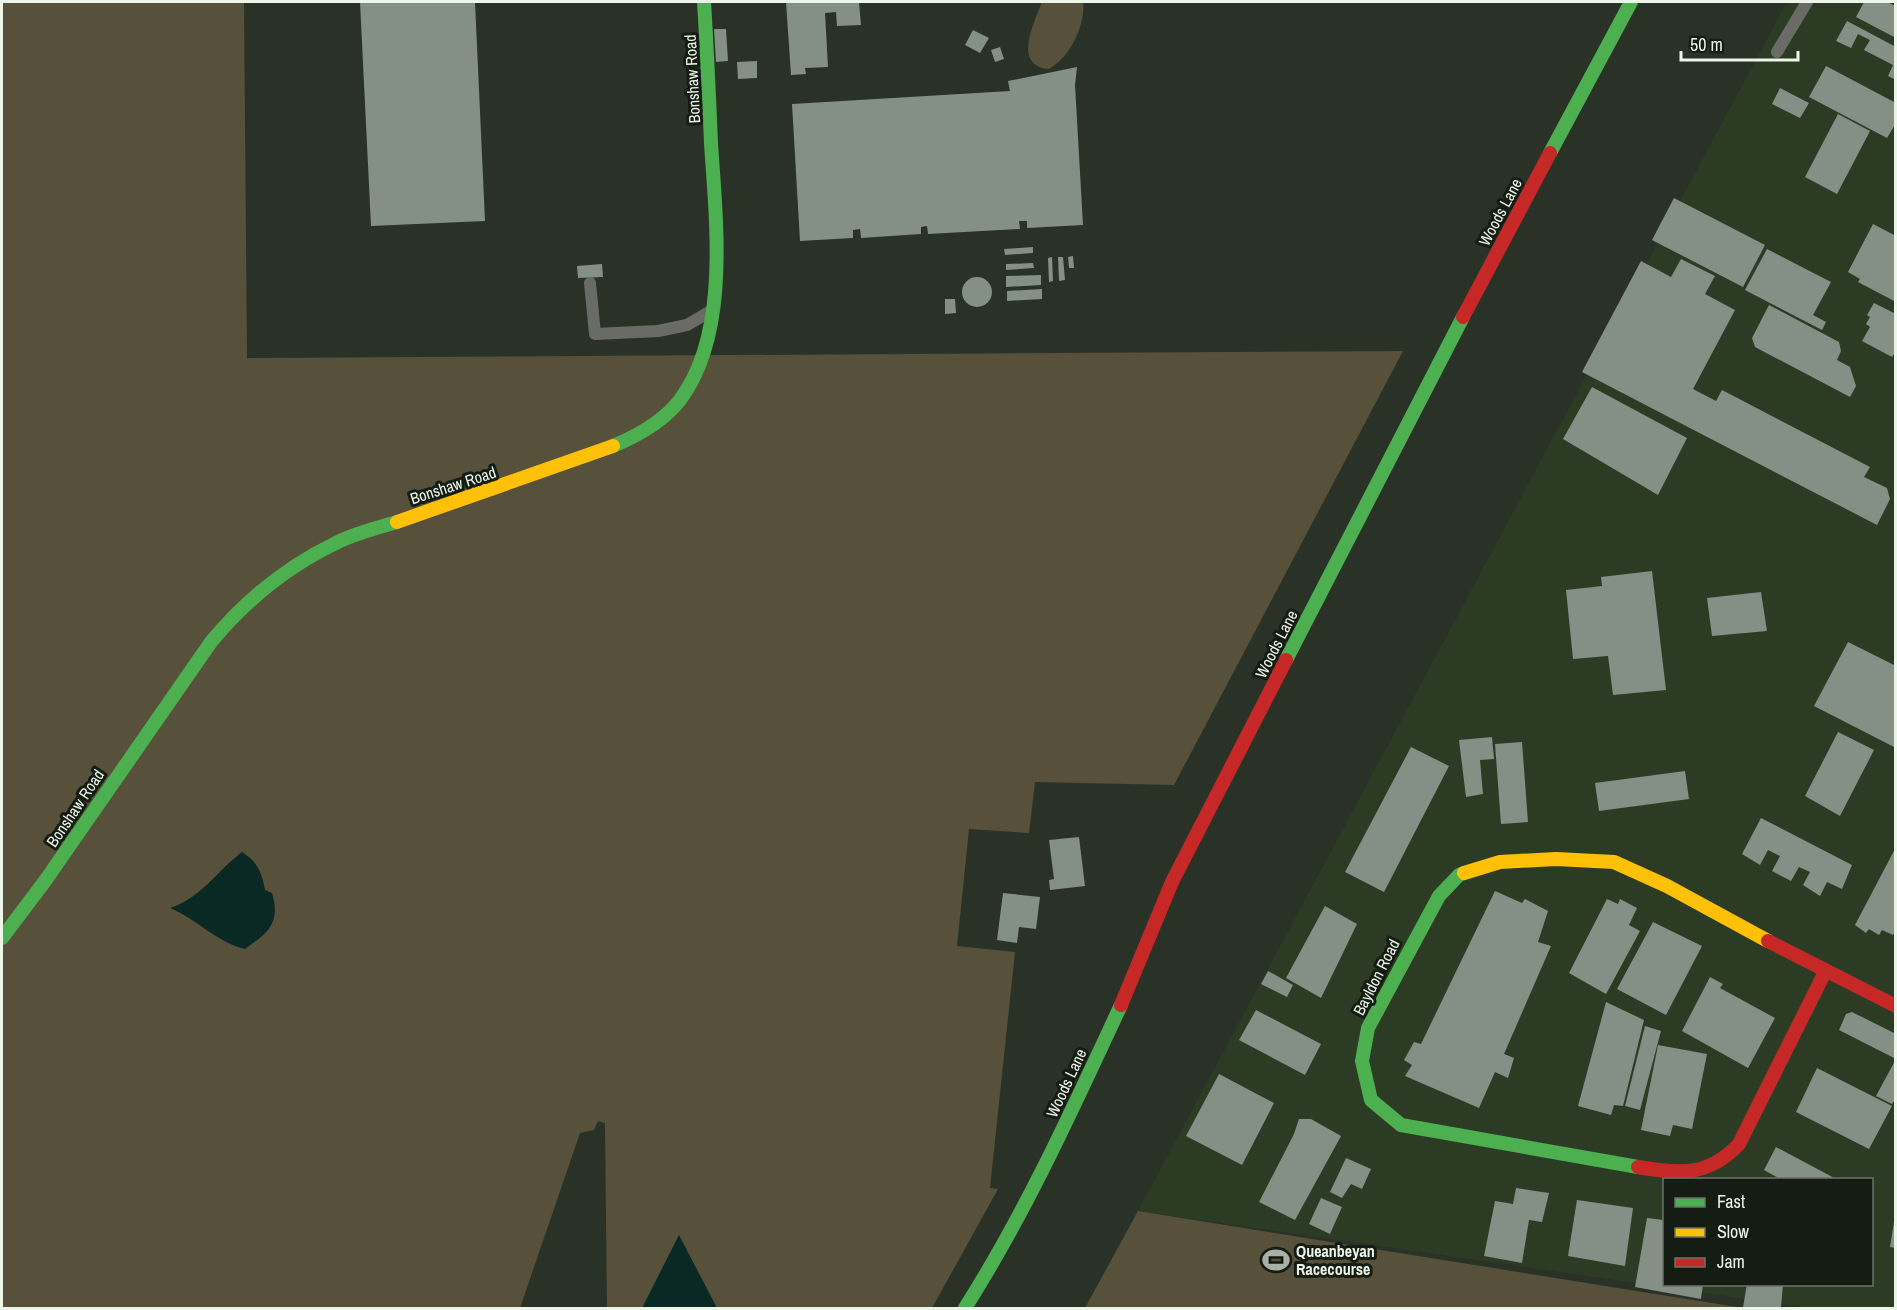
<svg xmlns="http://www.w3.org/2000/svg" width="1897" height="1310" viewBox="0 0 1897 1310" font-family="'Archivo Narrow',sans-serif">
  <rect width="100%" height="100%" fill="#2a3227"/>
  <!-- built -->
  <path fill="#2c3c24" fill-rule="evenodd" d="M 1787,2 L 1895,2 L 1895,1308 L 1809,1308 L 1138,1211 ZM 1664,1180 L 1872,1180 L 1872,1284 L 1664,1284 Z"/>
  <!-- green -->
  <path fill="#57503a" d="M 2,2 L 244,2 L 247,358 L 1403,351 L 1174,785 L 1035,782 L 1029,833 L 969,829 L 957,946 L 1015,952 L 990,1188 L 998,1189 L 932,1308 L 607,1308 L 605,1123 L 598,1121 L 594,1130 L 580,1133 L 520,1308 L 2,1308 Z
    M 1042,2 L 1083,2 C 1086,24 1070,58 1049,69 C 1012,66 1034,23 1042,2 Z
    M 1138,1211 L 1743,1308 L 1085,1308 Z"/>
  <!-- water -->
  <path fill="#0a2924" d="M 242,852 C 257,861 262,873 265,890 L 272,893 C 281,923 268,933 245,949 C 216,942 197,919 170,908 C 201,898 217,871 242,852 Z
    M 679,1235 L 717,1308 L 642,1308 Z"/>
  <!-- building -->
  <path fill="#848f86" d="M 360,2 L 475,2 L 485,221 L 371,226 Z
    M 786,2 L 859,2 L 861,25 L 837,26 L 836,12 L 825,13 L 828,67 L 805,68 L 806,74 L 791,75 Z
    M 1864,2 L 1887,2 L 1896,6 L 1896,38 L 1856,17 Z
    M 1847,21 L 1896,47 L 1896,80 L 1888,76 L 1893,65 L 1864,50 L 1870,40 L 1858,34 L 1851,48 L 1836,41 Z
    M 714,29 L 726,29 L 728,61 L 716,62 Z
    M 973,30 L 989,38 L 980,53 L 965,45 Z
    M 1000,47 L 1004,59 L 995,62 L 991,50 Z
    M 757,61 L 757,78 L 738,79 L 737,62 Z
    M 1826,66 L 1896,103 L 1896,123 L 1887,138 L 1809,97 Z
    M 1077,67 L 1075,85 L 1083,225 L 1027,228 L 1027,221 L 1019,221 L 1020,229 L 928,234 L 927,226 L 921,227 L 921,234 L 861,238 L 860,229 L 853,230 L 853,238 L 800,241 L 792,104 L 1010,91 L 1008,81 Z
    M 1780,88 L 1809,103 L 1800,118 L 1772,104 Z
    M 1838,114 L 1870,131 L 1837,194 L 1805,177 Z
    M 1674,198 L 1765,245 L 1743,287 L 1652,240 Z
    M 1873,224 L 1896,236 L 1896,302 L 1858,282 L 1860,279 L 1848,272 Z
    M 1033,247 L 1033,253 L 1005,255 L 1004,249 Z
    M 1767,249 L 1831,282 L 1813,315 L 1826,322 L 1822,330 L 1745,290 Z
    M 1073,256 L 1074,268 L 1069,268 L 1068,257 Z
    M 1052,257 L 1053,281 L 1049,282 L 1048,258 Z
    M 1058,257 L 1063,257 L 1065,280 L 1059,281 Z
    M 1681,259 L 1715,276 L 1705,294 L 1735,310 L 1693,389 L 1716,401 L 1722,390 L 1870,467 L 1864,477 L 1887,488 L 1890,499 L 1877,525 L 1582,372 L 1641,261 L 1671,277 Z
    M 1033,263 L 1034,268 L 1006,270 L 1006,264 Z
    M 602,264 L 603,277 L 578,278 L 577,266 Z
    M 1041,275 L 1041,285 L 1006,287 L 1006,276 Z
    M962 292a15 15 0 1 1 30 0a15 15 0 1 1-30 0Z
    M 1042,289 L 1042,299 L 1007,301 L 1007,291 Z
    M 945,299 L 955,299 L 956,313 L 945,314 Z
    M 1874,303 L 1896,314 L 1896,351 L 1892,357 L 1862,341 L 1870,327 L 1866,324 L 1870,317 L 1867,315 Z
    M 1769,305 L 1839,342 L 1841,351 L 1837,360 L 1850,367 L 1856,386 L 1850,397 L 1755,347 L 1752,338 Z
    M 1592,387 L 1687,438 L 1658,495 L 1563,439 Z
    M 1652,571 L 1666,690 L 1613,695 L 1608,656 L 1573,659 L 1566,590 L 1602,586 L 1601,577 Z
    M 1761,592 L 1767,631 L 1712,636 L 1707,598 Z
    M 1848,642 L 1896,666 L 1896,748 L 1814,706 Z
    M 1838,732 L 1874,750 L 1840,816 L 1805,796 Z
    M 1492,737 L 1494,759 L 1480,760 L 1483,794 L 1466,797 L 1459,740 Z
    M 1522,742 L 1528,822 L 1501,824 L 1495,744 Z
    M 1411,747 L 1449,766 L 1384,892 L 1345,872 Z
    M 1685,771 L 1689,799 L 1599,811 L 1595,783 Z
    M 1761,818 L 1852,865 L 1842,889 L 1827,882 L 1820,896 L 1803,885 L 1810,872 L 1799,867 L 1791,881 L 1772,871 L 1780,856 L 1768,850 L 1760,865 L 1742,854 Z
    M 1079,837 L 1085,886 L 1050,890 L 1049,880 L 1054,879 L 1049,840 Z
    M 1896,847 L 1896,930 L 1893,935 L 1882,930 L 1879,935 L 1869,929 L 1866,933 L 1855,925 Z
    M 1495,891 L 1522,903 L 1525,899 L 1548,911 L 1538,942 L 1551,946 L 1504,1054 L 1514,1058 L 1508,1078 L 1495,1072 L 1479,1108 L 1405,1076 L 1412,1065 L 1404,1060 L 1414,1042 L 1421,1044 Z
    M 1003,893 L 1040,897 L 1036,929 L 1019,927 L 1017,943 L 997,940 Z
    M 1607,899 L 1618,904 L 1620,899 L 1637,908 L 1629,925 L 1640,931 L 1606,994 L 1569,973 Z
    M 1325,906 L 1357,924 L 1321,998 L 1286,978 Z
    M 1653,922 L 1702,946 L 1666,1015 L 1617,989 Z
    M 1268,971 L 1293,985 L 1287,997 L 1261,984 Z
    M 1710,977 L 1723,984 L 1720,988 L 1775,1018 L 1748,1068 L 1682,1031 Z
    M 1606,1002 L 1644,1020 L 1623,1106 L 1614,1105 L 1611,1115 L 1578,1106 Z
    M 1256,1010 L 1321,1044 L 1305,1075 L 1239,1040 Z
    M 1852,1012 L 1896,1034 L 1896,1059 L 1839,1030 L 1846,1014 Z
    M 1645,1026 L 1661,1031 L 1640,1110 L 1625,1106 Z
    M 1658,1045 L 1707,1054 L 1692,1129 L 1673,1125 L 1670,1136 L 1641,1130 Z
    M 1896,1059 L 1896,1098 L 1892,1104 L 1876,1096 Z
    M 1817,1068 L 1892,1106 L 1869,1149 L 1796,1112 Z
    M 1219,1074 L 1274,1103 L 1242,1165 L 1186,1136 Z
    M 1299,1119 L 1311,1119 L 1341,1136 L 1295,1220 L 1259,1202 L 1294,1134 Z
    M 1776,1147 L 1838,1180 L 1782,1180 L 1764,1170 Z
    M 1346,1158 L 1371,1169 L 1362,1189 L 1351,1184 L 1342,1198 L 1330,1192 Z
    M 1516,1188 L 1549,1193 L 1542,1222 L 1529,1220 L 1522,1263 L 1484,1256 L 1495,1201 L 1513,1204 Z
    M 1321,1198 L 1342,1207 L 1330,1234 L 1309,1224 Z
    M 1577,1200 L 1633,1208 L 1625,1266 L 1568,1256 Z
    M 1647,1218 L 1664,1220 L 1664,1284 L 1703,1284 L 1701,1299 L 1635,1287 Z
    M 1894,1222 L 1896,1222 L 1896,1248 L 1890,1247 Z
    M 1747,1284 L 1783,1284 L 1781,1308 L 1743,1307 Z"/>
  <g fill="none" stroke-linecap="round" stroke-linejoin="round">
    <!-- street -->
    <path stroke="#6a6b66" stroke-width="12" d="M 1777,52 L 1807,2
      M 590,283 L 595,334 L 658,331 L 687,325 L 711,311"/>
    <!-- fast -->
    <path stroke="#4caf50" stroke-width="14" d="M 1550,153 L 1631,2
      M 613,446 C 637,436 663,422 680,400 C 730,333 716,222 711,143 C 709,96 707,49 704,2
      M 1286,660 L 1463,317
      M 1464,873 L 1459,875 L 1439,896 L 1368,1028 L 1362,1061 L 1371,1100 L 1401,1125 L 1638,1167
      M 2,938 L 45,881 L 211,642 C 245,601 288,566 336,543 C 355,533 377,528 397,522
      M 965,1308 C 1026,1212 1073,1108 1121,1005"/>
    <!-- slow -->
    <path stroke="#ffc107" stroke-width="14" d="M 397,522 L 613,446
      M 1464,873 L 1500,862 L 1556,859 L 1614,862 L 1667,886 L 1768,941"/>
    <!-- jam -->
    <path stroke="#c62828" stroke-width="14" d="M 1463,317 L 1550,153
      M 1768,941 L 1896,1006
      M 1121,1005 L 1172,882 L 1286,660
      M 1638,1167 C 1679,1174 1708,1177 1739,1144 L 1825,972"/>
  </g>
  <!-- icons -->
  <defs>
    <symbol id="stadium-bare" viewBox="-9 -9 18 18"><path d="M0-5a6.5 5 0 1 0 0 10a6.5 5 0 1 0 0-10ZM-3.5-1.8h7v3.6h-7Z" fill="#a8b1a4" stroke="#151c13" stroke-width="2.5" paint-order="stroke"/></symbol>
  </defs>
  <g fill-rule="evenodd">
    <use href="#stadium-bare" x="1257" y="1241" width="38" height="38"/>
  </g>
  <g text-anchor="middle" stroke-width="6" stroke-linejoin="round" paint-order="stroke">
    <!-- street labels -->
    <g font-size="16" fill="#ecf5e8" stroke="#151c13">
      <text transform="translate(692 79) rotate(-93)" y="6">Bonshaw Road</text>
      <text transform="translate(1500 212) rotate(-62)" y="6">Woods Lane</text>
      <text transform="translate(453 485) rotate(-18)" y="6">Bonshaw Road</text>
      <text transform="translate(1276 644) rotate(-63)" y="6">Woods Lane</text>
      <text transform="translate(75 808) rotate(-56)" y="6">Bonshaw Road</text>
      <text transform="translate(1376 977) rotate(-63)" y="6">Bayldon Road</text>
      <text transform="translate(1066 1083) rotate(-65)" y="6">Woods Lane</text>
    </g>
    <!-- poi labels -->
    <g font-size="16" font-weight="bold" fill="#ecf5e8" stroke="#151c13" text-anchor="start">
      <text x="1296" y="1257">Queanbeyan<tspan x="1296" dy="18">Racecourse</tspan></text>
    </g>
  </g>
  <!-- border -->
  <rect width="1897" height="1310" fill="none" stroke="#ecf5e8" stroke-width="6"/>
  <!-- legend -->
  <rect x="1663" y="1178" width="210" height="108" fill="#151c13" stroke="#6b7368" stroke-width="1.5"/>
  <rect x="1675" y="1198" width="30" height="9" fill="#4caf50" stroke="#6b7368" stroke-width="1.5"/>
  <text x="1717" y="1208" font-size="18" fill="#ecf5e8">Fast</text>
  <rect x="1675" y="1228" width="30" height="9" fill="#ffc107" stroke="#6b7368" stroke-width="1.5"/>
  <text x="1717" y="1238" font-size="18" fill="#ecf5e8">Slow</text>
  <rect x="1675" y="1258" width="30" height="9" fill="#c62828" stroke="#6b7368" stroke-width="1.5"/>
  <text x="1717" y="1268" font-size="18" fill="#ecf5e8">Jam</text>
  <!-- scale -->
  <path d="M1681 51v9h117v-9" fill="none" stroke="#ecf5e8" stroke-width="3"/>
  <text x="1690" y="51" font-size="18" fill="#ecf5e8" stroke="#151c13" stroke-width="4.5" paint-order="stroke">50 m</text>
</svg>
